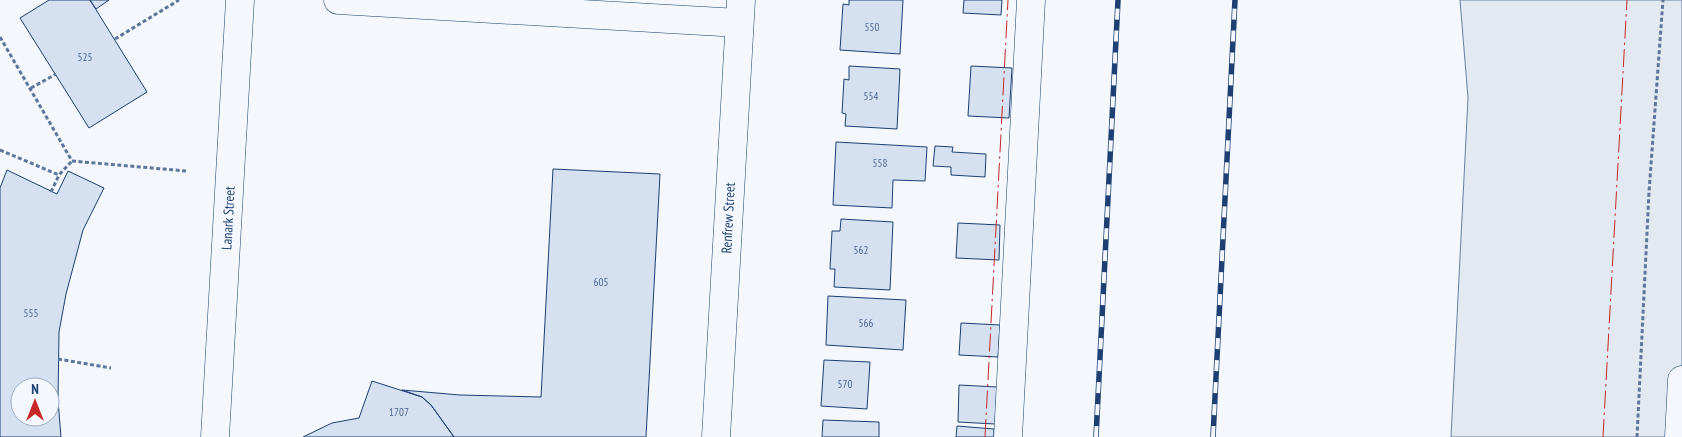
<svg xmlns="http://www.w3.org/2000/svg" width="1682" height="437" viewBox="0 0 1682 437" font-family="'PT Sans Narrow',sans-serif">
  <rect width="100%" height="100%" fill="#f4f7fb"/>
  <!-- green -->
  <path fill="#e3e9f0" stroke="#687fa3" d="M 1460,0 L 1682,0 L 1682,378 L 1679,437 L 1451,437 L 1468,98 Z"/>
  <!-- building -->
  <path fill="#d5e0f0" stroke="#1d3f73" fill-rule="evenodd" d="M 49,0 L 90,0 L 147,92 L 89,128 L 20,18 Z
    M 90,0 L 109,0 L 96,9 Z
    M 849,0 L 903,0 L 900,54 L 840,50 L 843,4 L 849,5 Z
    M 964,0 L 1002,0 L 1001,15 L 963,13 Z
    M 849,66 L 900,69 L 897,129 L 845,126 L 846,114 L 842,113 L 844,79 L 849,80 Z
    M 971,66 L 1012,68 L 1009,118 L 968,116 Z
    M 836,142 L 927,147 L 925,181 L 893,180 L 892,208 L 833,205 Z
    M 935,146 L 953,147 L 952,152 L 986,154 L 985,177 L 951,175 L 951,167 L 933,166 Z
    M 553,169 L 660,174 L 646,437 L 454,437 L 431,405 L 422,397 L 402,390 L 460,395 L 541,397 Z
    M 7,170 L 57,194 L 68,171 L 104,188 L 83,230 L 66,294 L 59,332 L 58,400 L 61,437 L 0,437 L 0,188 ZM 20,387 L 50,387 L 50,417 L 20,417 Z
    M 841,219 L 893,222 L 890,290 L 834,287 L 835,269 L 830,269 L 832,231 L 840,231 Z
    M 958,223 L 1000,225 L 999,260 L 956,258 Z
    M 828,296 L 906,300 L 903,350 L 826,345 Z
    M 961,323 L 1000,325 L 998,357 L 959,355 Z
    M 824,360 L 870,362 L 867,409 L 821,406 Z
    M 372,381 L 422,397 L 431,405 L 454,437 L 303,437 L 332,423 L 359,418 Z
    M 959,385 L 997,387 L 995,424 L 958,422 Z
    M 823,420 L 879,422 L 879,437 L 822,437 Z
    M 957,426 L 994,429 L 994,437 L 956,437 Z"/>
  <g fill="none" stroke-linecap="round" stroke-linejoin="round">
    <defs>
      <path id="minor" d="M 338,0 L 739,23
        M 215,437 L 240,0
        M 716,437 L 741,0
        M 1008,437 L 1031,0
        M 1679,437 L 1682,380"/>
    </defs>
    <!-- minor casing -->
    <use href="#minor" stroke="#1d3f73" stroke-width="29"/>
    <!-- path -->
    <path stroke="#5e769c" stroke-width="3" stroke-dasharray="4 2.5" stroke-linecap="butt" d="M 0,37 L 72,161
      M 115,39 L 179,0
      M 31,88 L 56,74
      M 0,150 L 59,175 L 72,161
      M 72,161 L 186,171
      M 51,192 L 59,175
      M 58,359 L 111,368
      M 1637,437 L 1649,192 L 1663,0"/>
    <!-- minor -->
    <use href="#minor" stroke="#f4f7fb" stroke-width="28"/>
    <defs>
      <path id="rail" d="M 1096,437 L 1118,0
        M 1213,437 L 1235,0"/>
    </defs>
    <!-- rail casing -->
    <use href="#rail" stroke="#1d3f73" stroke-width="5.5"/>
    <!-- rail -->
    <use href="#rail" stroke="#f4f7fb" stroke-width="4" stroke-dasharray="11" stroke-linecap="butt"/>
    <!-- power -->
    <path stroke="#c62828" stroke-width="1" stroke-dasharray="18 4 2.5 4" stroke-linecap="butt" d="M 985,437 L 1008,0
      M 1603,437 L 1627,0"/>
  </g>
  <g text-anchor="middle" stroke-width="4" stroke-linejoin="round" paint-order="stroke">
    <!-- number labels -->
    <g font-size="11" fill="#4b6792">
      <text x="872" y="31">550</text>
      <text x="85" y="61">525</text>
      <text x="871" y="100">554</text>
      <text x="880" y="167">558</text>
      <text x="861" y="254">562</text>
      <text x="601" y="286">605</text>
      <text x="31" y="317">555</text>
      <text x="866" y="327">566</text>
      <text x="845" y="388">570</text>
      <text x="399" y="416">1707</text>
    </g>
    <!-- street labels -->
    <g font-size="14" fill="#1d3f73" stroke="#f4f7fb">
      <text transform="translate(228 218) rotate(-87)" y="5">Lanark Street</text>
      <text transform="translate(728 218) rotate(-87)" y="5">Renfrew Street</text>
    </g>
  </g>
  <!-- north arrow -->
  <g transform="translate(35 402)"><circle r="24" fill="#f4f7fb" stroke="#9eadc5"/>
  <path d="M0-4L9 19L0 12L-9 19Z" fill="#c62828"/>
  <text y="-8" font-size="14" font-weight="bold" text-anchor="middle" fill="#1d3f73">N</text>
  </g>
</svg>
